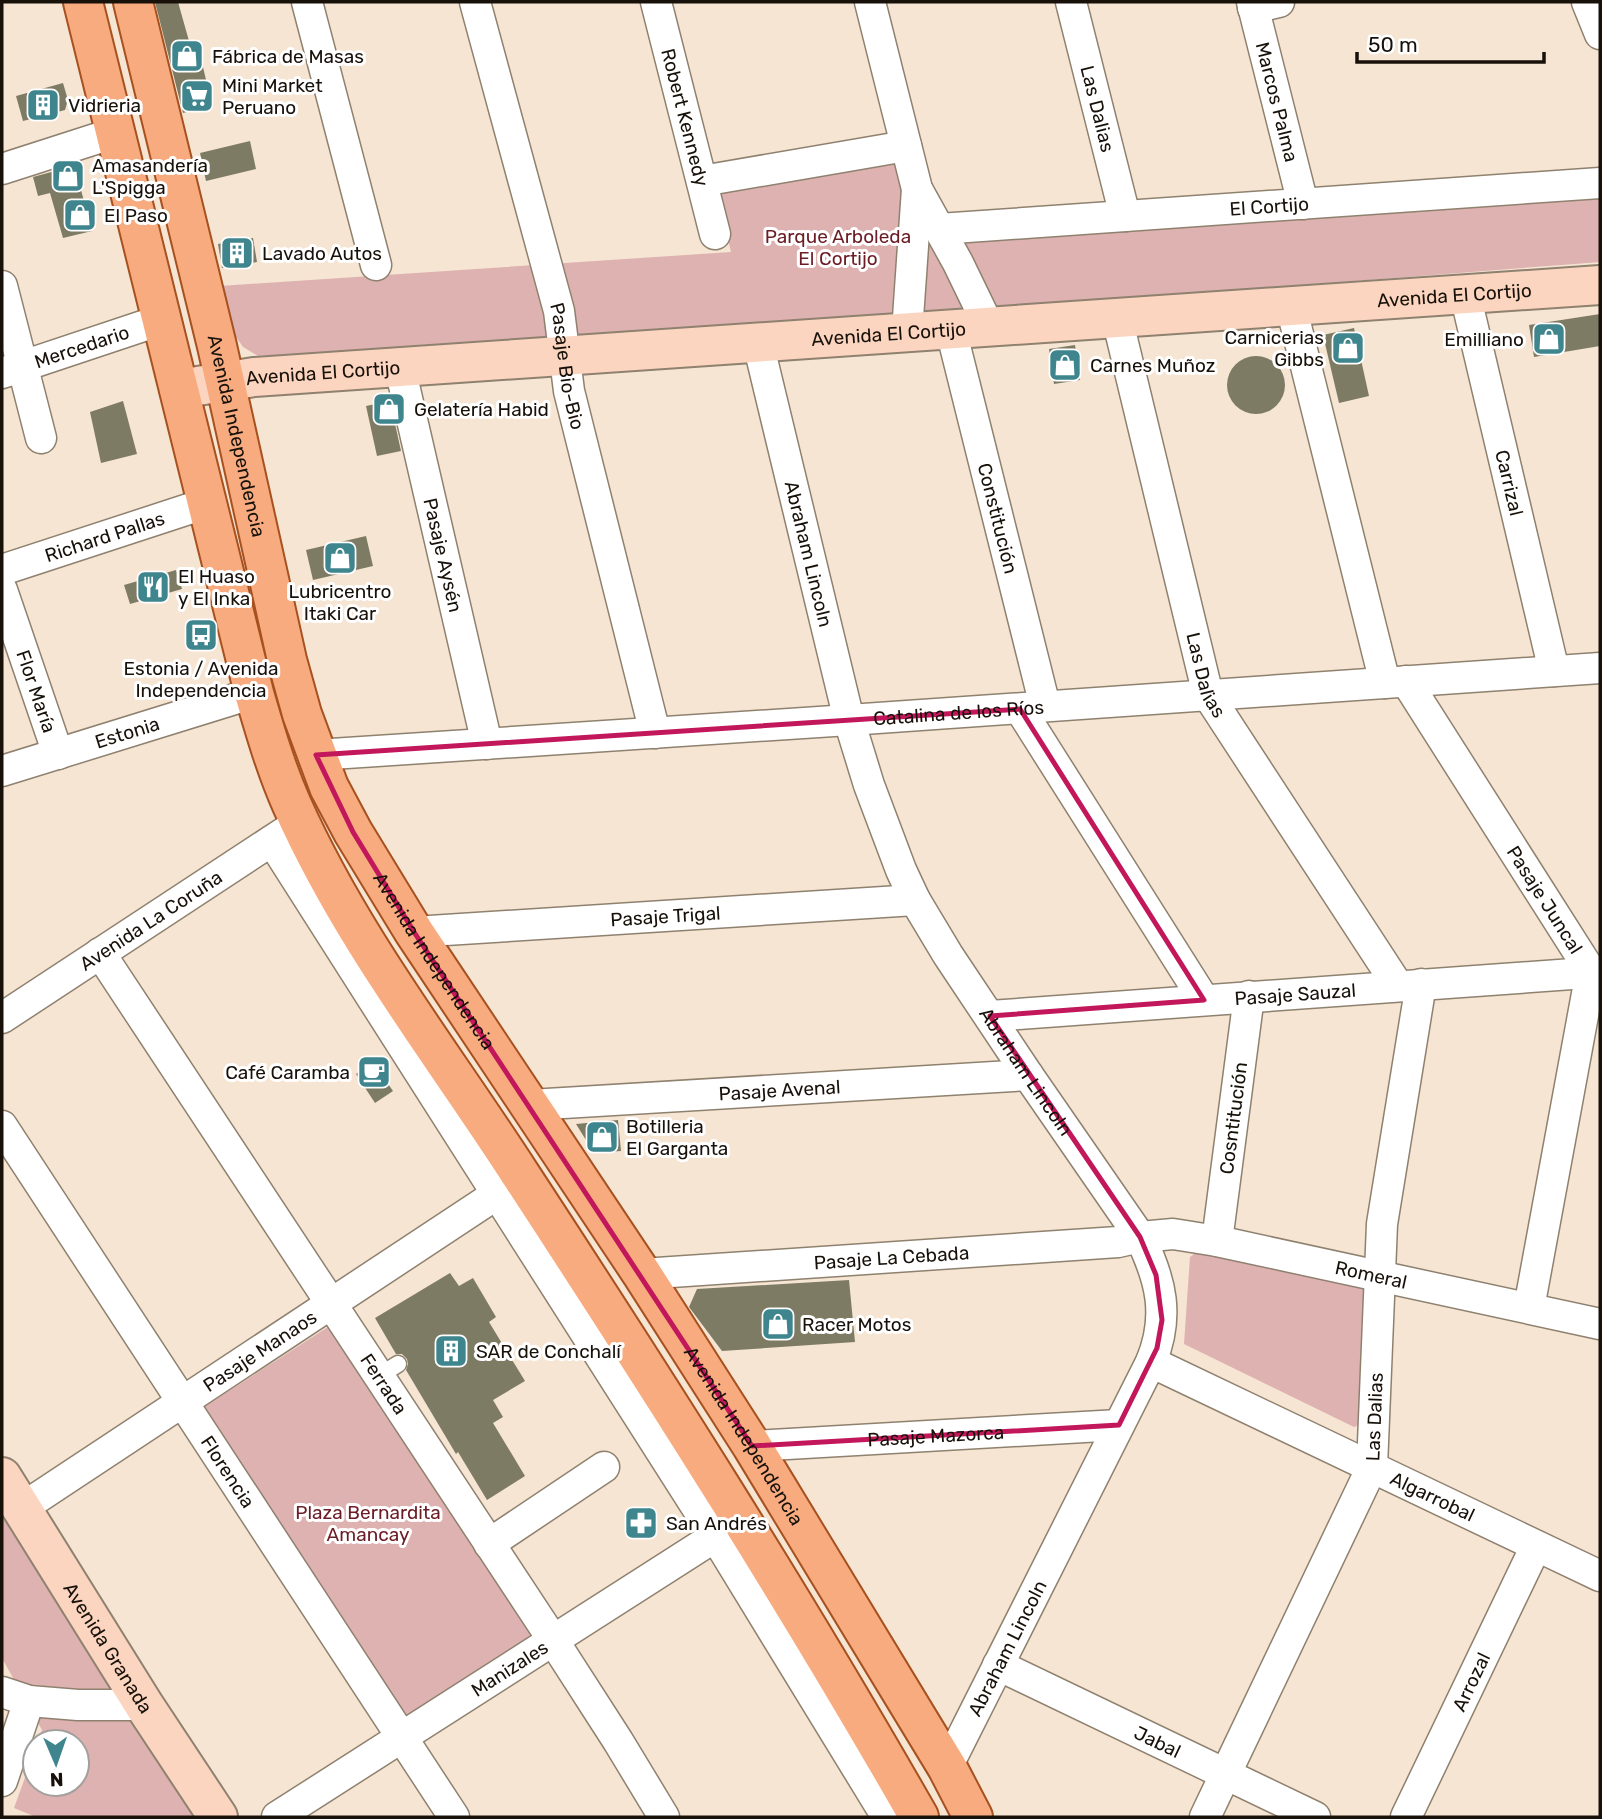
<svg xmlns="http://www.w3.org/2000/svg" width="1602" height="1819" viewBox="0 0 1602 1819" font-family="Rubik,sans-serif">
  <rect width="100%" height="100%" fill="#f5e5d2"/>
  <!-- green -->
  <path fill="#deb2b1" d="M 899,164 L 909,228 L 1600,192 L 1600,262 C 1153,296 706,334 258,356 L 243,347 L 234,334 L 220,286 L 731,252 L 716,189 Z
    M 1201,1249 L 1374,1288 L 1362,1424 L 1354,1427 L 1184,1344 L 1190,1257 Z
    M 331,1325 L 535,1636 L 404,1721 L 201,1409 Z
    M 2,1499 L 209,1817 L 36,1817 L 14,1808 L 35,1750 L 35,1784 L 77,1784 L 77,1742 L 38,1742 L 42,1730 L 2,1658 Z"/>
  <!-- building -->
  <path fill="#7e7b65" d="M 155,2 L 178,2 L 191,48 L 198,46 L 212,105 L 183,113 Z
    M 63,83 L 68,100 L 65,110 L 23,121 L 16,96 Z
    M 250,141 L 256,169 L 206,181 L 200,153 Z
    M 66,168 L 77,175 L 92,231 L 63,238 L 50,193 L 38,196 L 33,177 Z
    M 253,238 L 257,262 L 222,268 L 218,244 Z
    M 1600,314 L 1600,346 L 1534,357 L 1529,325 Z
    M 1354,328 L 1369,396 L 1339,403 L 1323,335 Z
    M 1075,345 L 1080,380 L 1054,384 L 1049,349 Z
    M1227 385a29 29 0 1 1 58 0a29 29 0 1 1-58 0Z
    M 123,401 L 137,454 L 101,463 L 90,412 Z
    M 390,401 L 401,451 L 377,456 L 366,406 Z
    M 366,536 L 373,566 L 313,580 L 306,550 Z
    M 176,570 L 182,589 L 130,604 L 124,585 Z
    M 373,1062 L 393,1091 L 375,1103 L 356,1074 Z
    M 618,1120 L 621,1151 L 594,1153 L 576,1124 Z
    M 450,1273 L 459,1286 L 473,1278 L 496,1317 L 489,1322 L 525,1381 L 493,1400 L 503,1417 L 493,1423 L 525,1476 L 487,1500 L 458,1452 L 456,1454 L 406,1370 L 408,1364 L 407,1359 L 402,1354 L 396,1354 L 375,1318 Z
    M 849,1280 L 855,1342 L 722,1351 L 689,1307 L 697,1289 Z"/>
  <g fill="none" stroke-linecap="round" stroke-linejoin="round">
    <defs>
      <path id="lane" d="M 379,1376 L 398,1364"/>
      <g id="street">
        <path d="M 307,2 L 376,265"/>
        <path id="s1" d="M 475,2 L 559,311 L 569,391 L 655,733"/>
        <path id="s2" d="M 656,2 L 715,234"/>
        <path d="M 870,2 L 917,189 L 958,263 L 989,327"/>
        <path id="s3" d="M 1071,2 L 1125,216"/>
        <path id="s4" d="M 1252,2 L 1303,204"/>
        <path d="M 1587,2 L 1600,34"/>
        <path d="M 1253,8 L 1279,2"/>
        <path d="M 2,169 L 114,133"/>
        <path d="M 702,181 L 906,146"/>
        <path id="s5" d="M 939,229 L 1600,183"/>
        <path d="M 2,286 L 41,438"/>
        <path id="s6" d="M 1465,294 L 1554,671"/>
        <path d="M 1291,306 L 1385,683"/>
        <path id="s7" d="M 1117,318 L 1208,695 L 1398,986"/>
        <path id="s8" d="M 951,330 L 1045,706"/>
        <path d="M 907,332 L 917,189"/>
        <path id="s9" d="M 758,343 L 849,720 L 869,785 L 901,870 L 915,900 L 948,955 L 1028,1075 L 1140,1237 C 1161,1280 1170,1316 1151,1362 L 947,1767"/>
        <path id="s10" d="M 400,368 L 487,744"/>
        <path id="s11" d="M 2,373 L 161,320"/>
        <path id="s12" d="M 2,570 L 207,503"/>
        <path id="s13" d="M 2,590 L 58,754"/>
        <path id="s14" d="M 1406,681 L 1591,972 L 1529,1308"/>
        <path d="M 1020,709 L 1204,1000"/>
        <path id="s15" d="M 316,755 L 849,720 L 1600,668"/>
        <path id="s16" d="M 2,771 L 254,693"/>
        <path d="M 272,841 L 715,1536 L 887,1817"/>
        <path id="s17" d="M 414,932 L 915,900"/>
        <path id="s18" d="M 100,953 L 553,1640 L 618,1741 L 664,1817"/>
        <path id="s19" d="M 990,1016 L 1600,972"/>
        <path id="s20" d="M 2,1018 L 288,830"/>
        <path id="s21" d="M 530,1105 L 1028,1075"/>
        <path id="s22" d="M 2,1126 L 454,1817"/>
        <path id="s23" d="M 1217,1241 L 1249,996"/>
        <path id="s24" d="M 642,1274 L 1118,1242 L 1140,1237 L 1173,1234 L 1217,1241 L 1600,1324"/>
        <path id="s25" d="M 1151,1362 L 1600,1576"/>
        <path id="s26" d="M 752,1446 L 1119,1425"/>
        <path id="s27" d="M 22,1508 L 497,1194"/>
        <path d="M 489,1544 L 604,1467"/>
        <path id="s28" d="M 998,1665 L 1315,1817"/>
        <path d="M 2,1692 L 29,1701 L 78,1705 L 144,1705"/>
        <path d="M 2,1781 L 29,1701"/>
        <path id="s29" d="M 277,1817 L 730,1527"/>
        <path id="s30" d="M 1205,1817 L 1372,1467 L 1382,1224 L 1421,984"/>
        <path id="s31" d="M 1406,1817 L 1536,1546"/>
      </g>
      <g id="secondary">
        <path id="s32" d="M 179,389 L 254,377 L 1600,285"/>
        <path id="s33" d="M 2,1477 L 144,1705 L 218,1817"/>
      </g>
      <g id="primary">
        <path d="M 83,2 L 254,693 C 265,731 276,769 292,805 C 351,938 442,1053 520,1174 C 658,1385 794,1598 919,1817"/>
        <path id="s34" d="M 133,2 L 217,346 L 287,660 L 302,714 L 329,787 L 353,832 L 414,932 L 642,1274 L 752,1446 L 947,1767 L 973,1817"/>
      </g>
    </defs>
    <!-- lane casing -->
    <use href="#lane" stroke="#8f816f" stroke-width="19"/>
    <!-- street casing -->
    <use href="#street" stroke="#8f816f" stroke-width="33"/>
    <!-- secondary casing -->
    <use href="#secondary" stroke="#8f816f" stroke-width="42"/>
    <!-- primary casing -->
    <use href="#primary" stroke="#a6511f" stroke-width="42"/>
    <!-- lane -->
    <use href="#lane" stroke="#fff" stroke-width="16"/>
    <!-- street -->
    <use href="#street" stroke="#fff" stroke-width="30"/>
    <!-- secondary -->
    <use href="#secondary" stroke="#fbd5bf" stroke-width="38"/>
    <!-- primary -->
    <use href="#primary" stroke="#f8ab7f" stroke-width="38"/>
  </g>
  <!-- marked area -->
  <path fill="none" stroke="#c2185b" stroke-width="5" stroke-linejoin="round" d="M 1020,709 L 1204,1000 L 990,1016 L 1140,1237 L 1156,1275 L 1162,1320 L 1157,1348 L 1119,1425 L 752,1446 L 414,932 L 353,832 L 316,755 Z"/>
  <!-- icons -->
  <defs>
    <symbol id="shop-square" viewBox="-11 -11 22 22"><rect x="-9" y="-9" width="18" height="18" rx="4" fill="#3e858d" stroke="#fff"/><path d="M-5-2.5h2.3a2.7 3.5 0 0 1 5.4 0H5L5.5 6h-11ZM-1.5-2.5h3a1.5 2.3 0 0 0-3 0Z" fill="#fff"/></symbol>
    <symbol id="supermarket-square" viewBox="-11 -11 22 22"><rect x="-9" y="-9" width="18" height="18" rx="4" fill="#3e858d" stroke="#fff"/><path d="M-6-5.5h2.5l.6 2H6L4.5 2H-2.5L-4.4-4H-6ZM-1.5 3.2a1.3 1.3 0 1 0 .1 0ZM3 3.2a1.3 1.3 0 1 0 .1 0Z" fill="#fff"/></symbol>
    <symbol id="building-square" viewBox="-11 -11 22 22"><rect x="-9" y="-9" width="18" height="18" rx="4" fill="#3e858d" stroke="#fff"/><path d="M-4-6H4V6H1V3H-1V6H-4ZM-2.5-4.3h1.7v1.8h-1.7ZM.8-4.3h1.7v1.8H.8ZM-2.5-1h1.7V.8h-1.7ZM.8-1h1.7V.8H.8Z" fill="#fff"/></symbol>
    <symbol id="restaurant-square" viewBox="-11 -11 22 22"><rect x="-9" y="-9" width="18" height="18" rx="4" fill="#3e858d" stroke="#fff"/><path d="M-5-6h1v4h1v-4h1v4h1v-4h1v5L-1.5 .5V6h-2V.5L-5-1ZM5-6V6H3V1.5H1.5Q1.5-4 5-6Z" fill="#fff"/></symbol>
    <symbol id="bus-square" viewBox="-11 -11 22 22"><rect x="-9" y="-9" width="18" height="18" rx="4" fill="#3e858d" stroke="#fff"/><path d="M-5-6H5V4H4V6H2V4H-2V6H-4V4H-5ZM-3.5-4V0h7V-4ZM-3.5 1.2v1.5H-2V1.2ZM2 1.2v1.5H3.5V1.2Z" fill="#fff"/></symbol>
    <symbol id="cafe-square" viewBox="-11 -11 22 22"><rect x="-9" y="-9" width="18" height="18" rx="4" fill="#3e858d" stroke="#fff"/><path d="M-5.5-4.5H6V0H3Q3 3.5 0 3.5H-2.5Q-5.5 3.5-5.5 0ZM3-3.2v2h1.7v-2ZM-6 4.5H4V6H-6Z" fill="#fff"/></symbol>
    <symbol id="pharmacy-square" viewBox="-11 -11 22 22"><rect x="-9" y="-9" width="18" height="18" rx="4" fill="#3e858d" stroke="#fff"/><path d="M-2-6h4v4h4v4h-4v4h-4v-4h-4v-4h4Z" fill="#fff"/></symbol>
  </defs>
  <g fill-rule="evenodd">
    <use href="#shop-square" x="168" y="37" width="38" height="38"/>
    <use href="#supermarket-square" x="178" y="77" width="38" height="38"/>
    <use href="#building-square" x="24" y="86" width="38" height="38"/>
    <use href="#shop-square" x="49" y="157" width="38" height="38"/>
    <use href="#shop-square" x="61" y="196" width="38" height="38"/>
    <use href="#building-square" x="218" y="234" width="38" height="38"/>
    <use href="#shop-square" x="1530" y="320" width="38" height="38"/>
    <use href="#shop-square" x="1329" y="329" width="38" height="38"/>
    <use href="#shop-square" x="1046" y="346" width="38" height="38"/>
    <use href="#shop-square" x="370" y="390" width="38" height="38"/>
    <use href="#shop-square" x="321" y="539" width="38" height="38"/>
    <use href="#restaurant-square" x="134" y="568" width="38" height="38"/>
    <use href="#bus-square" x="182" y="616" width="38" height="38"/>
    <use href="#cafe-square" x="355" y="1053" width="38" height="38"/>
    <use href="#shop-square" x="583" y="1118" width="38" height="38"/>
    <use href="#shop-square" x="759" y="1305" width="38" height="38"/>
    <use href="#building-square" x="432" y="1332" width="38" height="38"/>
    <use href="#pharmacy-square" x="622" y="1504" width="38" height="38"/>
  </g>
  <g text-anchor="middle" stroke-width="6" stroke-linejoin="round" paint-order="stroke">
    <!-- poi labels -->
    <g font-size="19" fill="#17110a" stroke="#fff" text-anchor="start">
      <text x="212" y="63">Fábrica de Masas</text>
      <text x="222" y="92">Mini Market<tspan x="222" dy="22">Peruano</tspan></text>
      <text x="68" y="112">Vidrieria</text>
      <text x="92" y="172">Amasandería<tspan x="92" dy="22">L'Spigga</tspan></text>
      <text x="104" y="222">El Paso</text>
      <text x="262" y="260">Lavado Autos</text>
      <text x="1324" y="344" text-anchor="end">Carnicerias<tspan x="1324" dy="22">Gibbs</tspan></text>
      <text x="1524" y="346" text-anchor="end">Emilliano</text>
      <text x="1090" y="372">Carnes Muñoz</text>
      <text x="414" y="416">Gelatería Habid</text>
      <text x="178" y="583">El Huaso<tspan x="178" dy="22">y El Inka</tspan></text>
      <text x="340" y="598" text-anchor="middle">Lubricentro<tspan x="340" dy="22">Itaki Car</tspan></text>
      <text x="201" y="675" text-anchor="middle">Estonia / Avenida<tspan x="201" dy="22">Independencia</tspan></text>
      <text x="350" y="1079" text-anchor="end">Café Caramba</text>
      <text x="626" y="1133">Botilleria<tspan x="626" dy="22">El Garganta</tspan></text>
      <text x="802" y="1331">Racer Motos</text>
      <text x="476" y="1358">SAR de Conchalí</text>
      <text x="666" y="1530">San Andrés</text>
    </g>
    <!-- street labels -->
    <g font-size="19" fill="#17110a" stroke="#fff">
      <text dy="7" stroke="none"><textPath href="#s4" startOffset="103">Marcos Palma</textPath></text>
      <text dy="7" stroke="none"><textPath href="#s3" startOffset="110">Las Dalias</textPath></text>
      <text dy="7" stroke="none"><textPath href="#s2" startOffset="119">Robert Kennedy</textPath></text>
      <text dy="7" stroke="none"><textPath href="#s5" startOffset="331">El Cortijo</textPath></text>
      <text dy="7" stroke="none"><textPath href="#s32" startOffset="1279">Avenida El Cortijo</textPath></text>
      <text dy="7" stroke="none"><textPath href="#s32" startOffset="712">Avenida El Cortijo</textPath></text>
      <text dy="7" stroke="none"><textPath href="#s11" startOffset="84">Mercedario</textPath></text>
      <text dy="7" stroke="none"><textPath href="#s1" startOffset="376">Pasaje Bio-Bio</textPath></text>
      <text dy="7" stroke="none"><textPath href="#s32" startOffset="145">Avenida El Cortijo</textPath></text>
      <text dy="7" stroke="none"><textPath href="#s34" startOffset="446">Avenida Independencia</textPath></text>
      <text dy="7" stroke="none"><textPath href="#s6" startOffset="194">Carrizal</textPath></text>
      <text dy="7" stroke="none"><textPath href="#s8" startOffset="194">Constitución</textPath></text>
      <text dy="7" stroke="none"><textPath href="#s12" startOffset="108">Richard Pallas</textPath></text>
      <text dy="7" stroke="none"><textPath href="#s9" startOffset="217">Abraham Lincoln</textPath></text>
      <text dy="7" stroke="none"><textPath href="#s10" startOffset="192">Pasaje Aysén</textPath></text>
      <text dy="7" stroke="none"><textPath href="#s7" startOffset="368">Las Dalias</textPath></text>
      <text dy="7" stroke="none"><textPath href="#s13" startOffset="107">Flor María</textPath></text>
      <text dy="7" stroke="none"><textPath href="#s15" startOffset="644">Catalina de los Ríos</textPath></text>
      <text dy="7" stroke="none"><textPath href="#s16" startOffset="131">Estonia</textPath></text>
      <text dy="7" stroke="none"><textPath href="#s14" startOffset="259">Pasaje Juncal</textPath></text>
      <text dy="7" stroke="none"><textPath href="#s17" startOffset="252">Pasaje Trigal</textPath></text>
      <text dy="7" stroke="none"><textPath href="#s20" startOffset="178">Avenida La Coruña</textPath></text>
      <text dy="7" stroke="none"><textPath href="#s34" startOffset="1013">Avenida Independencia</textPath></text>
      <text dy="7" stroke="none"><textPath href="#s19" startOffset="306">Pasaje Sauzal</textPath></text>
      <text dy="7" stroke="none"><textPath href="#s9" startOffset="784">Abraham Lincoln</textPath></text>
      <text dy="7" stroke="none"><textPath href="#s21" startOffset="250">Pasaje Avenal</textPath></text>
      <text dy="7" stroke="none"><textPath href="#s23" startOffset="124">Cosntitución</textPath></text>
      <text dy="7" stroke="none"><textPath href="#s24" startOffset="250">Pasaje La Cebada</textPath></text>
      <text dy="7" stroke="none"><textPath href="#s24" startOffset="735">Romeral</textPath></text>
      <text dy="7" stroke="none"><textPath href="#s27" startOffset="285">Pasaje Manaos</textPath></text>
      <text dy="7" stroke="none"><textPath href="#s18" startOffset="516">Ferrada</textPath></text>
      <text dy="7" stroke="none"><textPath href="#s30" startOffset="438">Las Dalias</textPath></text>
      <text dy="7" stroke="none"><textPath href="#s34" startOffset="1580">Avenida Independencia</textPath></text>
      <text dy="7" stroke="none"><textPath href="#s26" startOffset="184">Pasaje Mazorca</textPath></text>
      <text dy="7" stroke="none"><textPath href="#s22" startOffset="413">Florencia</textPath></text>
      <text dy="7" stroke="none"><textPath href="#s25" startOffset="312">Algarrobal</textPath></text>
      <text dy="7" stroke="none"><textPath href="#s33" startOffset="201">Avenida Granada</textPath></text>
      <text transform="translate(1007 1648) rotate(-63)" y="7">Abraham Lincoln</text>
      <text dy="7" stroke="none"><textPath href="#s29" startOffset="276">Manizales</textPath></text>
      <text dy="7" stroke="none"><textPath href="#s31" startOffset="150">Arrozal</textPath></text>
      <text dy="7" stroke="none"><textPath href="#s28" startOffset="177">Jabal</textPath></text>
    </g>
    <!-- park labels -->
    <g font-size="19" fill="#6b1c24" stroke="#fff">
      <text x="838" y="243">Parque Arboleda<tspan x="838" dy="22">El Cortijo</tspan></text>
      <text x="368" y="1519">Plaza Bernardita<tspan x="368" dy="22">Amancay</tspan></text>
    </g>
  </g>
  <!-- border -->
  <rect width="1602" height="1819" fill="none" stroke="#17110a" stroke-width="7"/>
  <!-- north arrow -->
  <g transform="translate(56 1763) rotate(178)"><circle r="33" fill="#ffffff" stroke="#a2a09d" stroke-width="2"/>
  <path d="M0-5L12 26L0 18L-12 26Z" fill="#3e858d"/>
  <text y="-10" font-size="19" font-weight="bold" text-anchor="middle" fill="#17110a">N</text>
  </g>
  <!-- scale -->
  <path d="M1357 52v10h187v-10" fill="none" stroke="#17110a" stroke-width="3.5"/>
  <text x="1368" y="52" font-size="21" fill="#17110a" stroke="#ffffff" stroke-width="5" paint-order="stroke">50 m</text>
</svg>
